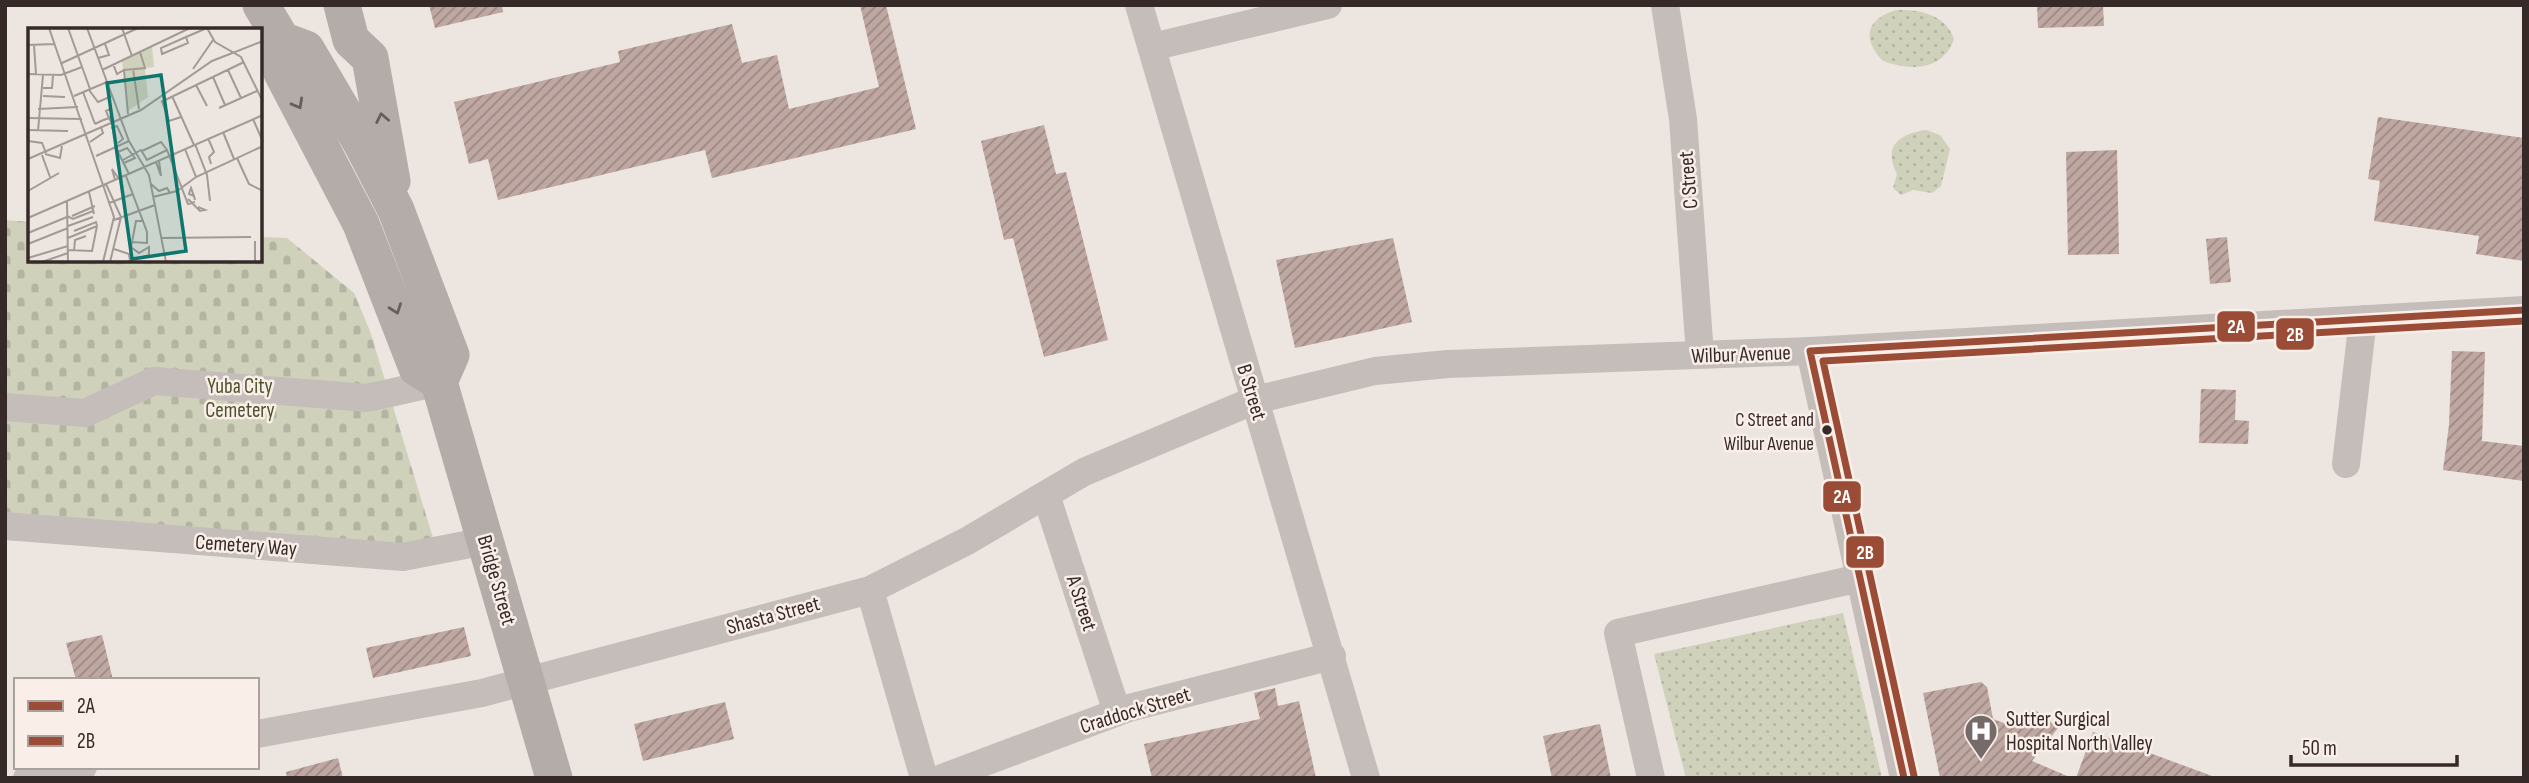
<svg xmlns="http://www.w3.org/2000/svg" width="2529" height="783" viewBox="0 0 2529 783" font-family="'Sofia Sans Condensed',sans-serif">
  <defs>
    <pattern id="cemetery-stones" width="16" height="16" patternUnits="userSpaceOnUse" patternTransform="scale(1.75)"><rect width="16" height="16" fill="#d0d1bb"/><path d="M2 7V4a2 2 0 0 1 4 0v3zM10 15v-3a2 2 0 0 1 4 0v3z" fill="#b3b4a1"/></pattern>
    <pattern id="park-dots" width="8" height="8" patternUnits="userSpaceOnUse" patternTransform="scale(1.75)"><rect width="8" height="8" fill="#d0d1bb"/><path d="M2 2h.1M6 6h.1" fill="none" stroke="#b3b4a1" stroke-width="1.8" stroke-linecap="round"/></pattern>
    <pattern id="building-hatch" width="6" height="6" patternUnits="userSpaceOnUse" patternTransform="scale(1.75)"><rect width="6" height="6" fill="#bfa7a2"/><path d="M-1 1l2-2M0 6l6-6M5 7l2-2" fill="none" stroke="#9c8884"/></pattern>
  </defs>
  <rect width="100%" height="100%" fill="#ece5e0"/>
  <!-- cemetery -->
  <path fill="url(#cemetery-stones)" d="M 5,220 L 30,222 L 30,261 L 261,261 L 261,237 L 287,238 L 354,293 L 370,331 L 433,538 L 402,547 L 5,519 Z"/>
  <!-- park -->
  <path fill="url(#park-dots)" d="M 1896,10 C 1919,9 1946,14 1954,39 C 1943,71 1911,71 1883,61 C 1862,39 1865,20 1896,10 Z
    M 1926,130 L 1940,135 L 1950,149 L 1941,186 L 1932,193 L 1913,190 L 1901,195 L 1893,188 L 1897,174 C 1883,147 1898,134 1926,130 Z
    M 1843,613 L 1882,778 L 1686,778 L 1654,654 Z"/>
  <!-- building -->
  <path fill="url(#building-hatch)" d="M 429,5 L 502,5 L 503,12 L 435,28 Z
    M 860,5 L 886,5 L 916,129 L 712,178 L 705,150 L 498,200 L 488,159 L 469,164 L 454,102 L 620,62 L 618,51 L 732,24 L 742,63 L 777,55 L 789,109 L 879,87 Z
    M 2037,5 L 2103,5 L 2104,26 L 2038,28 Z
    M 2378,117 L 2524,138 L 2524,261 L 2476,254 L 2479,236 L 2374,221 L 2380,181 L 2368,179 Z
    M 1044,125 L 1056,174 L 1066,172 L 1108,340 L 1044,357 L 1013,238 L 1004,240 L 981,141 Z
    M 2117,150 L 2119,254 L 2068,255 L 2066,152 Z
    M 2227,237 L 2231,282 L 2210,284 L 2206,239 Z
    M 1393,238 L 1412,322 L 1295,348 L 1276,260 Z
    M 2452,351 L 2485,352 L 2482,441 L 2524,446 L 2524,481 L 2443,470 L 2449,425 Z
    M 2201,389 L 2236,390 L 2235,420 L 2249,421 L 2248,444 L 2199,443 Z
    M 464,627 L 471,656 L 373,678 L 366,648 Z
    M 102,635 L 113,680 L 76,680 L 66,643 Z
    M 1981,682 L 1987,687 L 1993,719 L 2015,727 L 2028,711 L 2035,710 L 2058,728 L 2032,761 L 2072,778 L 1940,778 L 1923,693 Z
    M 1275,688 L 1278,706 L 1299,701 L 1316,778 L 1152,778 L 1144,744 L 1260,719 L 1254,693 Z
    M 725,702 L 734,739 L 643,761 L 634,724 Z
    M 1600,724 L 1611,778 L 1552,778 L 1543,736 Z
    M 2093,732 L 2212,776 L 2211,778 L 2076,778 Z
    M 338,758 L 343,778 L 287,778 L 286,772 Z"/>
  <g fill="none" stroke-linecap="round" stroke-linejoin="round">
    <!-- minor -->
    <path stroke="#c5bdba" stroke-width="28" d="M 1139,5 L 1366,778
      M 1665,5 L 1683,119 L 1700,355
      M 1152,47 L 1328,5
      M 1810,351 L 1904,778
      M 5,407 L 85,413 L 154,381 L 367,398 L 439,382
      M 2346,464 L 2363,319
      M 1046,495 L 1117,712
      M 5,526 L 403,557 L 486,541
      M 870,590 L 924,778
      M 257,734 L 482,693 L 870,590 L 967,541 L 1084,472 L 1255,400 L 1375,371 L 1448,364 L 1810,351 L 2524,310
      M 27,778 L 83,767
      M 942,778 L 1129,708 L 1332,656
      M 1651,778 L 1618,633 L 1860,578"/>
    <!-- major -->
    <path stroke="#b4aca8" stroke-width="37" d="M 261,5 L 282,40 L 281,71 L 361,224 L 417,368 L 439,382
      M 342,5 L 351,40 L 370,58 L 392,181
      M 282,40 L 306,49 L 362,144 L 396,210 L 451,355 L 439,382 L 554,778"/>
    <defs>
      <path id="bus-1" d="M 1904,778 L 1810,351 L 2524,310"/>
      <path id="bus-2" d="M 1914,776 L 1823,361 L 2524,321"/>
    </defs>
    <!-- bus-1 casing -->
    <use href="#bus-1" stroke="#f9eee8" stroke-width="12"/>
    <!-- bus-2 casing -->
    <use href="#bus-2" stroke="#f9eee8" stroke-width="12"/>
    <!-- bus-1 -->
    <use href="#bus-1" stroke="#9a4c36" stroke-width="7"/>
    <!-- bus-2 -->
    <use href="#bus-2" stroke="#9a4c36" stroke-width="7"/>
  </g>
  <!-- one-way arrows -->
  <defs><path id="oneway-chevron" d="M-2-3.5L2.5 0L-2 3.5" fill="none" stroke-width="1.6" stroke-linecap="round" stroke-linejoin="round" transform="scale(1.75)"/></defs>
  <g stroke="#685e5b">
    <use href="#oneway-chevron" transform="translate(298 104) rotate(61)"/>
    <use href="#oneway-chevron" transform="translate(382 118) rotate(-101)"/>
    <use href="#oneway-chevron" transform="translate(396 309) rotate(70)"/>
  </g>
  <!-- icons -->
  <defs>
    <symbol id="hospital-pin" viewBox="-11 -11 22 30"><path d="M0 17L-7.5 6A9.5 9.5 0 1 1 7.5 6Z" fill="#766b68" stroke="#f9eee8"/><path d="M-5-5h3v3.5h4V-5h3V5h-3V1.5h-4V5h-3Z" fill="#fff"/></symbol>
  </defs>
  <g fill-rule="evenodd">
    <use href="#hospital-pin" x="1962" y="712" width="38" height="52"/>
  </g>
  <!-- markers -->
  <circle fill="#362a28" stroke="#f9eee8" stroke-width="2.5" cx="1827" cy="430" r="6"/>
  <g text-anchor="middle" stroke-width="5" stroke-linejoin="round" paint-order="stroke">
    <!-- bus labels -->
    <g font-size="19" fill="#362a28" stroke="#f9eee8" text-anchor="end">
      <text x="1814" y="426">C Street and<tspan x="1814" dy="24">Wilbur Avenue</tspan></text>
    </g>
    <!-- street labels -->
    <g font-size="21" fill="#362a28" stroke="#f9eee8">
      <text transform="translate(1688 180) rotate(-95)" y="7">C Street</text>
      <text transform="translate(1741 354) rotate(-2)" y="7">Wilbur Avenue</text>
      <text transform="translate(1252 392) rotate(73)" y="7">B Street</text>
      <text transform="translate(246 545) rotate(4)" y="7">Cemetery Way</text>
      <text transform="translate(497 580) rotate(74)" y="7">Bridge Street</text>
      <text transform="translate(1082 603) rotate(72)" y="7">A Street</text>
      <text transform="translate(773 615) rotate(-15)" y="7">Shasta Street</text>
      <text transform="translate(1135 710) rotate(-17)" y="7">Craddock Street</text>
    </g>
    <!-- park labels -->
    <g font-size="21" fill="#4b532c" stroke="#f9eee8">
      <text x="240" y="393">Yuba City<tspan x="240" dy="24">Cemetery</tspan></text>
    </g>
    <!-- poi labels -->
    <g font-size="21" fill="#362a28" stroke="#f9eee8" text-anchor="start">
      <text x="2006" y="726">Sutter Surgical<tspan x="2006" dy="24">Hospital North Valley</tspan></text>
    </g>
  </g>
  <!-- overview -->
  <g transform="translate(28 28)">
    <rect width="234" height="234" fill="#ece5e0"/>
    <path d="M 124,19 L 126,39 L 117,40 L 120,69 L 100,83 L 94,33 Z" fill="#d0d1bb"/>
    <path fill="none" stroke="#a39a96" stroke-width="2" d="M 21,0 L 86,189 L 75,234M 40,0 L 62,61M 59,0 L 101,113 L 121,147 L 138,234M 94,0 L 104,28M 179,0 L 187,14 L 213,29 L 235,74M 158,9 L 160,15 L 134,26 L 133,20 L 158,9 L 179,0M 0,17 L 26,16M 6,17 L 8,46M 70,30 L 81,27 L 77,16M 34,35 L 110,0M 85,36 L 89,46 L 96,42 L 100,86M 105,41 L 111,81M 165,41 L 185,12M 74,42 L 162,0M 96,42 L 117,40 L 112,24M 200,42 L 213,70M 0,46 L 33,47 L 54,39M 185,49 L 197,77M 168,57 L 179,78M 15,60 L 24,60 L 25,47M 61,62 L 70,74 L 84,68M 55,64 L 67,96M 15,68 L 37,69M 46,68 L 79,54M 144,68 L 166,117M 134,73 L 141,93 L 153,89M 133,74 L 216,34M 191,80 L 229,63M 10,81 L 50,79M 0,90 L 54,91M 225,91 L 235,114M 67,96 L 73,93 L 81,90 L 84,88 L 82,81 L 78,83 L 81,90 L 83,94M 83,100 L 89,98 L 95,111 L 90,115M 0,102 L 40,103M 10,103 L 15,47M 195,104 L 206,131M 180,110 L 186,124 L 181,129 L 183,136M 0,113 L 14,115 L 18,125M 62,114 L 75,105 L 73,99M 167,116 L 179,147 L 182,173M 157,121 L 168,149M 89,122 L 101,146M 114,123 L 133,114 L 139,122M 90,124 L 99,120 L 107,130 L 96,135M 17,126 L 32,130 L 34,118M 14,127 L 22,149M 68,128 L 101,113M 209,130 L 221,156 L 235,163M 0,131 L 113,82 L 184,33 L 235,13M 95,132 L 113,122 L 119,132 L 139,122 L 160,176 L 167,174M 128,134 L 133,148 L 131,133M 87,152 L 84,141 L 91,151M 78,156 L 93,189 L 82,234M 123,156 L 131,163 L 139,160 L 142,165M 0,163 L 31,145M 61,164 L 66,186M 166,168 L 161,166 L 163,160 L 166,168 L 167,172M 125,169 L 149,163 L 168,149 L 235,118M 160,171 L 172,183 L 177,182 L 170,179M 39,173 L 40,234M 81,175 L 105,166M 39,188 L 45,191 L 65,183M 44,188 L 67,178M 0,190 L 235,87M 86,192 L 127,177M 40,198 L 65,189M 46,203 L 68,194 L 69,198M 0,205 L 39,189M 40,210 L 69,198M 133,210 L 223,209M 227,213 L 227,234M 104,214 L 108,193 L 116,193M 0,216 L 40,200M 86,221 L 101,226 L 102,233 L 121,227 L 121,219 L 111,225 L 103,219 L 104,214 L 119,215 L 119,204 L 98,148M 40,222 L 64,223 L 69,198M 46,223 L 47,212 L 58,208M 0,230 L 40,218M 14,234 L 40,225"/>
    <path fill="#0f766e" fill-opacity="0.15" stroke="#0f766e" stroke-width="3.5" d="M 133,47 L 158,223 L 104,231 L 79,55 Z"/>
    <rect width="234" height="234" fill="none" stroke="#362a28" stroke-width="3.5"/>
  </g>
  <g stroke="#f9eee8" stroke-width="2.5">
    <rect x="2216" y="310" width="40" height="33" rx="7" fill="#9a4c36"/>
    <rect x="2275" y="317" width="40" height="34" rx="7" fill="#9a4c36"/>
    <rect x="1822" y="480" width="40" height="33" rx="7" fill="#9a4c36"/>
    <rect x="1845" y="535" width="40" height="34" rx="7" fill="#9a4c36"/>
  </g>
  <g font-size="19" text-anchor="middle" font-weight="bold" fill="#fff">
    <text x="2236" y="333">2A</text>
    <text x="2295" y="341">2B</text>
    <text x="1842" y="503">2A</text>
    <text x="1865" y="559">2B</text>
  </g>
  <!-- border -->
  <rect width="2529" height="783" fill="none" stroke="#362a28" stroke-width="14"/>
  <!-- legend -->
  <rect x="14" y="678" width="245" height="91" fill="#f9eee8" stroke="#aba09b" stroke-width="2"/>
  <rect x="28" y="701" width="35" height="10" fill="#9a4c36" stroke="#aba09b" stroke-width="2"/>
  <text x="77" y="713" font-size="21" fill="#362a28">2A</text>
  <rect x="28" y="736" width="35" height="10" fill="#9a4c36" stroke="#aba09b" stroke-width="2"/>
  <text x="77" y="748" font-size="21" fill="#362a28">2B</text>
  <!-- scale -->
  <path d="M2291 755v10h166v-10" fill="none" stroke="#362a28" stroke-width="3.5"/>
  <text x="2302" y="755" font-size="21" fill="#362a28" stroke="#f9eee8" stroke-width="5" paint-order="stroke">50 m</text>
</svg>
